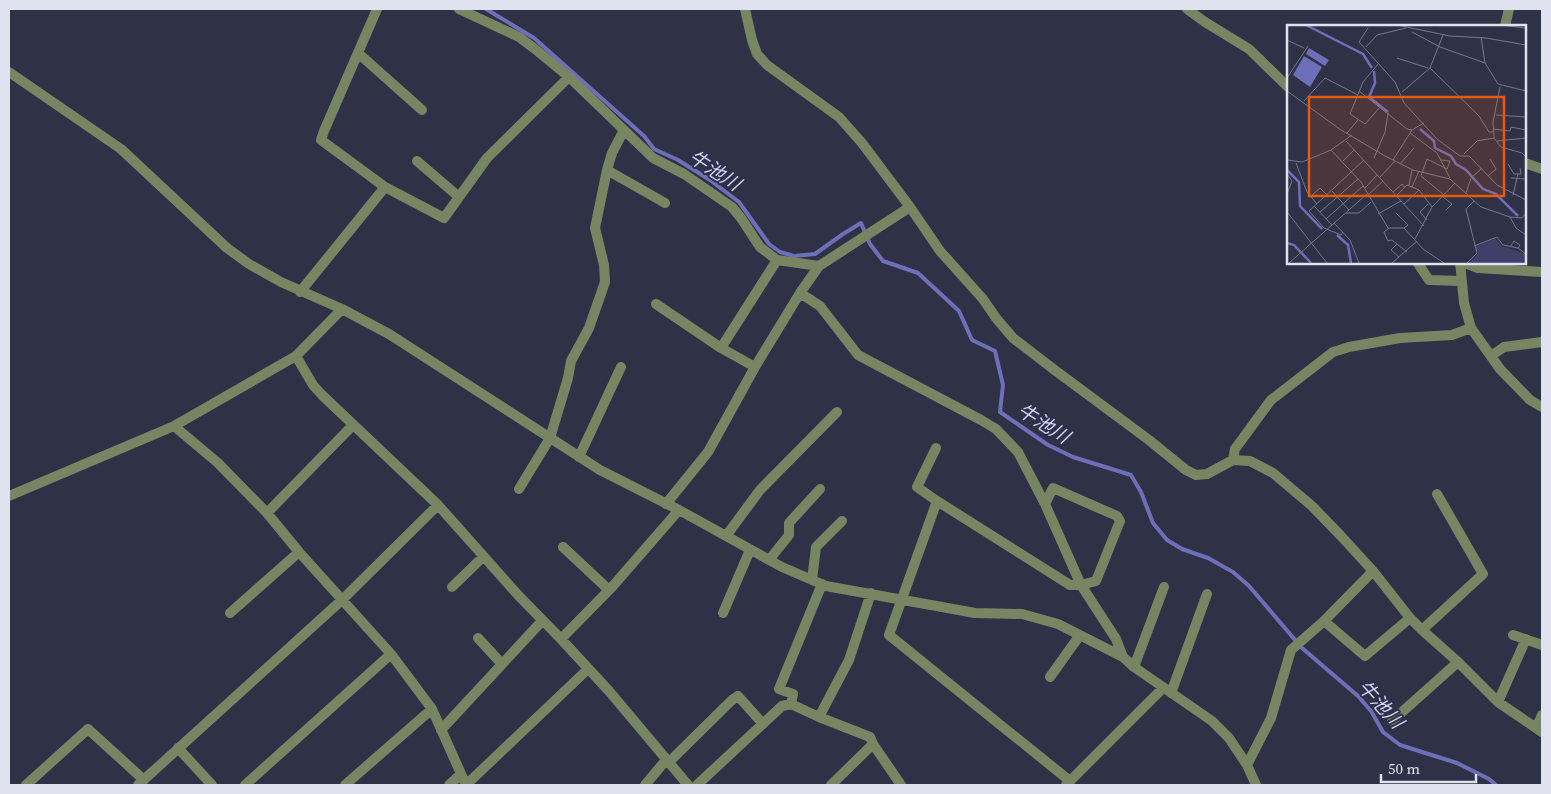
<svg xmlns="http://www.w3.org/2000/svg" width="1551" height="794" viewBox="0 0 1551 794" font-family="'Source Serif 4','Noto Sans JP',serif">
  <rect width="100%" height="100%" fill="#2f3146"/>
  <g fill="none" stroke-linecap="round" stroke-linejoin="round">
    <!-- stream -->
    <path stroke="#6d6fb9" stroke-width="4" d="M 486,9 L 534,38 L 644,136 L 654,149 L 678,160 L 710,180 L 739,202 L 769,244 L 780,252 L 794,256 L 815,254 L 843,234 L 861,223 L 870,244 L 883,261 L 918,273 L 959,311 L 972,340 L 995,351 L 1003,385 L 1000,412 L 1048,445 L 1073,457 L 1131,475 L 1141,492 L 1153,523 L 1167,540 L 1182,549 L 1208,558 L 1233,572 L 1249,586 L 1302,648 L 1358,696 L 1371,711 L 1383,732 L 1400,745 L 1457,763 L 1489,779 L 1496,785"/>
    <!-- street -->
    <path stroke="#788563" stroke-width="10" d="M 377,9 L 324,131 L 321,140 L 385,187 L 444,218 L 487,158 L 569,77
      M 459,9 L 519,37 L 535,49 L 569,77 L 653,158 L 684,174 L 732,207 L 741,218 L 760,247 L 777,260 L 819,266
      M 745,9 L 752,40 L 757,54 L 767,65 L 839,117 L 862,143 L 910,207 L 940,251 L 983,299 L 996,318 L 1013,338 L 1052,368 L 1149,440 L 1186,470 L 1196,475 L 1207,474 L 1233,460 L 1250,461 L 1273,473 L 1312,506 L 1341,536 L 1373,571 L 1410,618 L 1422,630 L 1458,662 L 1498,702 L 1542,732
      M 1187,9 L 1205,22 L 1249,49 L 1288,87
      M 1505,26 L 1509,9
      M 358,53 L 422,110
      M 9,72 L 121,149 L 227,248 L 249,264 L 281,282 L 342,309 L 389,334 L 600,470 L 679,510 L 782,567 L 826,586 L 975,613 L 1022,614 L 1058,624 L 1123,657 L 1134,667 L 1212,721 L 1229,738 L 1247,765 L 1256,785
      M 417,161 L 459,197
      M 1525,163 L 1542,169
      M 607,170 L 665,203
      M 1417,262 L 1429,280 L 1461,281
      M 1460,262 L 1464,303 L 1471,328 L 1500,369 L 1530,400 L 1542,407
      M 1462,262 L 1478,268 L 1542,272
      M 300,292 L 385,187
      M 800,293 L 820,306 L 858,355 L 981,420 L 996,429 L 1018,452 L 1045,504 L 1081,585 L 1116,639 L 1123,657
      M 656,304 L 721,348 L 755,367
      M 721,348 L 777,260
      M 296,356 L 313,385 L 322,395 L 438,505 L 518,595 L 561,639 L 609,691 L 688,785
      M 1491,356 L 1504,347 L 1542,342
      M 174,426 L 218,463 L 267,513 L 299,552 L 391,654 L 432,709 L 466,785
      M 936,448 L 917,487 L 937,501
      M 579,457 L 621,367
      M 1233,460 L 1235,449 L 1271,400 L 1333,352 L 1349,347 L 1400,338 L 1452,335 L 1471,328
      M 519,489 L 550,438 L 568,378 L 571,361 L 589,328 L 605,282 L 604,265 L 595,228 L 607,170 L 612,153 L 624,130
      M 9,496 L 174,426 L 296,356 L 342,309
      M 666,504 L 708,452 L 755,367 L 800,293 L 819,266 L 910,207
      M 1045,504 L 1053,488 L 1117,516 L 1120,521 L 1096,581 L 1081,585 L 1070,585 L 937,501 L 889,635 L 1070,781
      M 267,513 L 353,425
      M 726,536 L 760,490 L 837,412
      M 563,547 L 609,590
      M 769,560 L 789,535 L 789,523 L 820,489
      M 812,580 L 816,547 L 842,521
      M 452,587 L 483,557
      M 871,593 L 849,660 L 819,717 L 870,737 L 873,744
      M 230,613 L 299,552
      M 723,613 L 750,550
      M 1324,621 L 1365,656 L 1410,618
      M 1422,630 L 1483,574 L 1437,494
      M 1513,635 L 1542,645
      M 478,638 L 502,664
      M 561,639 L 612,587 L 679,510
      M 1134,667 L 1164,587
      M 1050,677 L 1080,635
      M 1171,693 L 1207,594
      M 1498,702 L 1526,639
      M 791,704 L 793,694 L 779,689 L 822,584
      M 1392,721 L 1458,662
      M 1536,728 L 1542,715
      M 441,730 L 542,621
      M 178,748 L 212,785
      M 668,763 L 732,700 L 738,696 L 763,724
      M 1247,765 L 1271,718 L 1291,650 L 1324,621 L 1373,571
      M 26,785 L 88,729 L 144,780
      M 138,785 L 343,599 L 438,505
      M 245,785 L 391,654
      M 345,785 L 432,709
      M 449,785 L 461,774
      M 466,785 L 588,669
      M 645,785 L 666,760
      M 697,785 L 782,706 L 791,704 L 819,717
      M 831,785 L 873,744 L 901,785
      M 1066,785 L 1163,688"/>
  </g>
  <g text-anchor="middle" stroke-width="4" stroke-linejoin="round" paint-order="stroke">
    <!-- water labels -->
    <g font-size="19" font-style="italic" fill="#cfd3fd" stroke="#2f3146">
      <text transform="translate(715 170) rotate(33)" y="7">牛池川</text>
      <text transform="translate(1044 423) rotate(32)" y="7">牛池川</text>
      <text transform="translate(1381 704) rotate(48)" y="7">牛池川</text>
    </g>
  </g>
  <!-- overview -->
  <g transform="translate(1287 25)">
    <rect width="239" height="239" fill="#2f3146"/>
    <path d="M 208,213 L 215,221 L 239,229 L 239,238 L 181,238 L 191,228 L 188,222 Z" fill="#3e4069"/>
    <path d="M 22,23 L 42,35 L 38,41 L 19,29 ZM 17,31 L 35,42 L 23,62 L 6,50 Z" fill="#6d6fb9"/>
    <path fill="none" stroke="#6d6fb9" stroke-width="2.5" d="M 19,0 L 76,29 L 85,43M 87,46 L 88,58 L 82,72 L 101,87M 133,104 L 147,116 L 148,123 L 164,131 L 169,139 L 179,145 L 196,164 L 209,169 L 231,191M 0,145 L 12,157 L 13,181 L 35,204M 50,210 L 61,220 L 64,238M 0,218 L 7,220 L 24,238"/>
    <path fill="none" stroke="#76788a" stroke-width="1" d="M 110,0 L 163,11 L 199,13 L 239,20M 213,0 L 239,3M 81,3 L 72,17 L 108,57 L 117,78 L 150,114 L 173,131 L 182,131 L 210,160 L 239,175M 125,7 L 153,22 L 198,38M 194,12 L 198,38 L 211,59 L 239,66M 0,15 L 17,23M 79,22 L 90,10 L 119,3M 110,33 L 141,43M 92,38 L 76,57 L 63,89 L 78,99 L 94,81M 143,43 L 156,10M 0,53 L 21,21M 213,62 L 206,97 L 207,113 L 214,122 L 235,128 L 239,132M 0,66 L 54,105 L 98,131 L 126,145 L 163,154 L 194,182 L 223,192 L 229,203 L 239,210M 72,66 L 120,104 L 125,105M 115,67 L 143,43 L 192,91 L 202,107 L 206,107M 17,76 L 38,53 L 71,70M 209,90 L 239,92M 206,104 L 223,106 L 224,102 L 239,105M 60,108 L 71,95M 123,108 L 150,128 L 163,153M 59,116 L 137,201M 210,116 L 239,113M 44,125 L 74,157 L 101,203 L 117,203 L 136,224 L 157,238M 177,129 L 190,116 L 207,113M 87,133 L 98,107 L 101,88M 0,135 L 15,137 L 44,125 L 65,110M 106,135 L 125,105 L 137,98M 154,135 L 163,136 L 160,144 L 140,134 L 134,151 L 157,170M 56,136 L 67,125M 9,138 L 20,167 L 30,179M 113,139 L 127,123M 221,139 L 227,149 L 234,149 L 233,143M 132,146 L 125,162 L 132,165M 0,149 L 5,156 L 0,169M 201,151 L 209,144 L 203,134M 93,152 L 108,136M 224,153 L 239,154M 122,160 L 125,145M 78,163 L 90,150M 45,166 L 62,185M 106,167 L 115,159 L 118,163M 179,168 L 184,153 L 195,143M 81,170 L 96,156M 226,170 L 231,149M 24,171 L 33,163 L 40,170M 109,171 L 120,160 L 125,162M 155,171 L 165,179 L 159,185M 117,179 L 132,165 L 145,182M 27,181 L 45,200M 0,187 L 40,238M 33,187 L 71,154M 59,188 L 72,188 L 84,177M 109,188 L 121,200 L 117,203M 91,189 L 114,176M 223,192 L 235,193 L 239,188M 39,194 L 76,161M 140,195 L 133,187 L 141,179M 47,198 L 63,215 L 72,238M 102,203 L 97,207 L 101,216 L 105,215 L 120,227M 56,207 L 54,210 L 37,203 L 22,186 L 77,135M 128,214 L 145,182 L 168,158M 110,219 L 104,225 L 112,232M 187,221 L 210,212 L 216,220 L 231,223 L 239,229M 223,222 L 227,216 L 233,220 L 231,223M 2,238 L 80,169M 105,238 L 130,216M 180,238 L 190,228 L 179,184 L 187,176"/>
    <path fill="#e8590c" fill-opacity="0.15" stroke="#e8590c" stroke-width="2.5" d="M 22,72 L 217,72 L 217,171 L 22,171 Z"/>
    <rect width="239" height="239" fill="none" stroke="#e0e2f0" stroke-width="2.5"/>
  </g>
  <!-- border -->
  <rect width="1551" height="794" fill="none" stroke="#e0e2f0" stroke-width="20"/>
  <!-- scale -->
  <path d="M1381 774v8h95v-8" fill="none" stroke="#e0e2f0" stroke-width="2.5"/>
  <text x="1388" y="774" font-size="15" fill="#e0e2f0" stroke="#2f3146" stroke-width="4" paint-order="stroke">50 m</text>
</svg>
